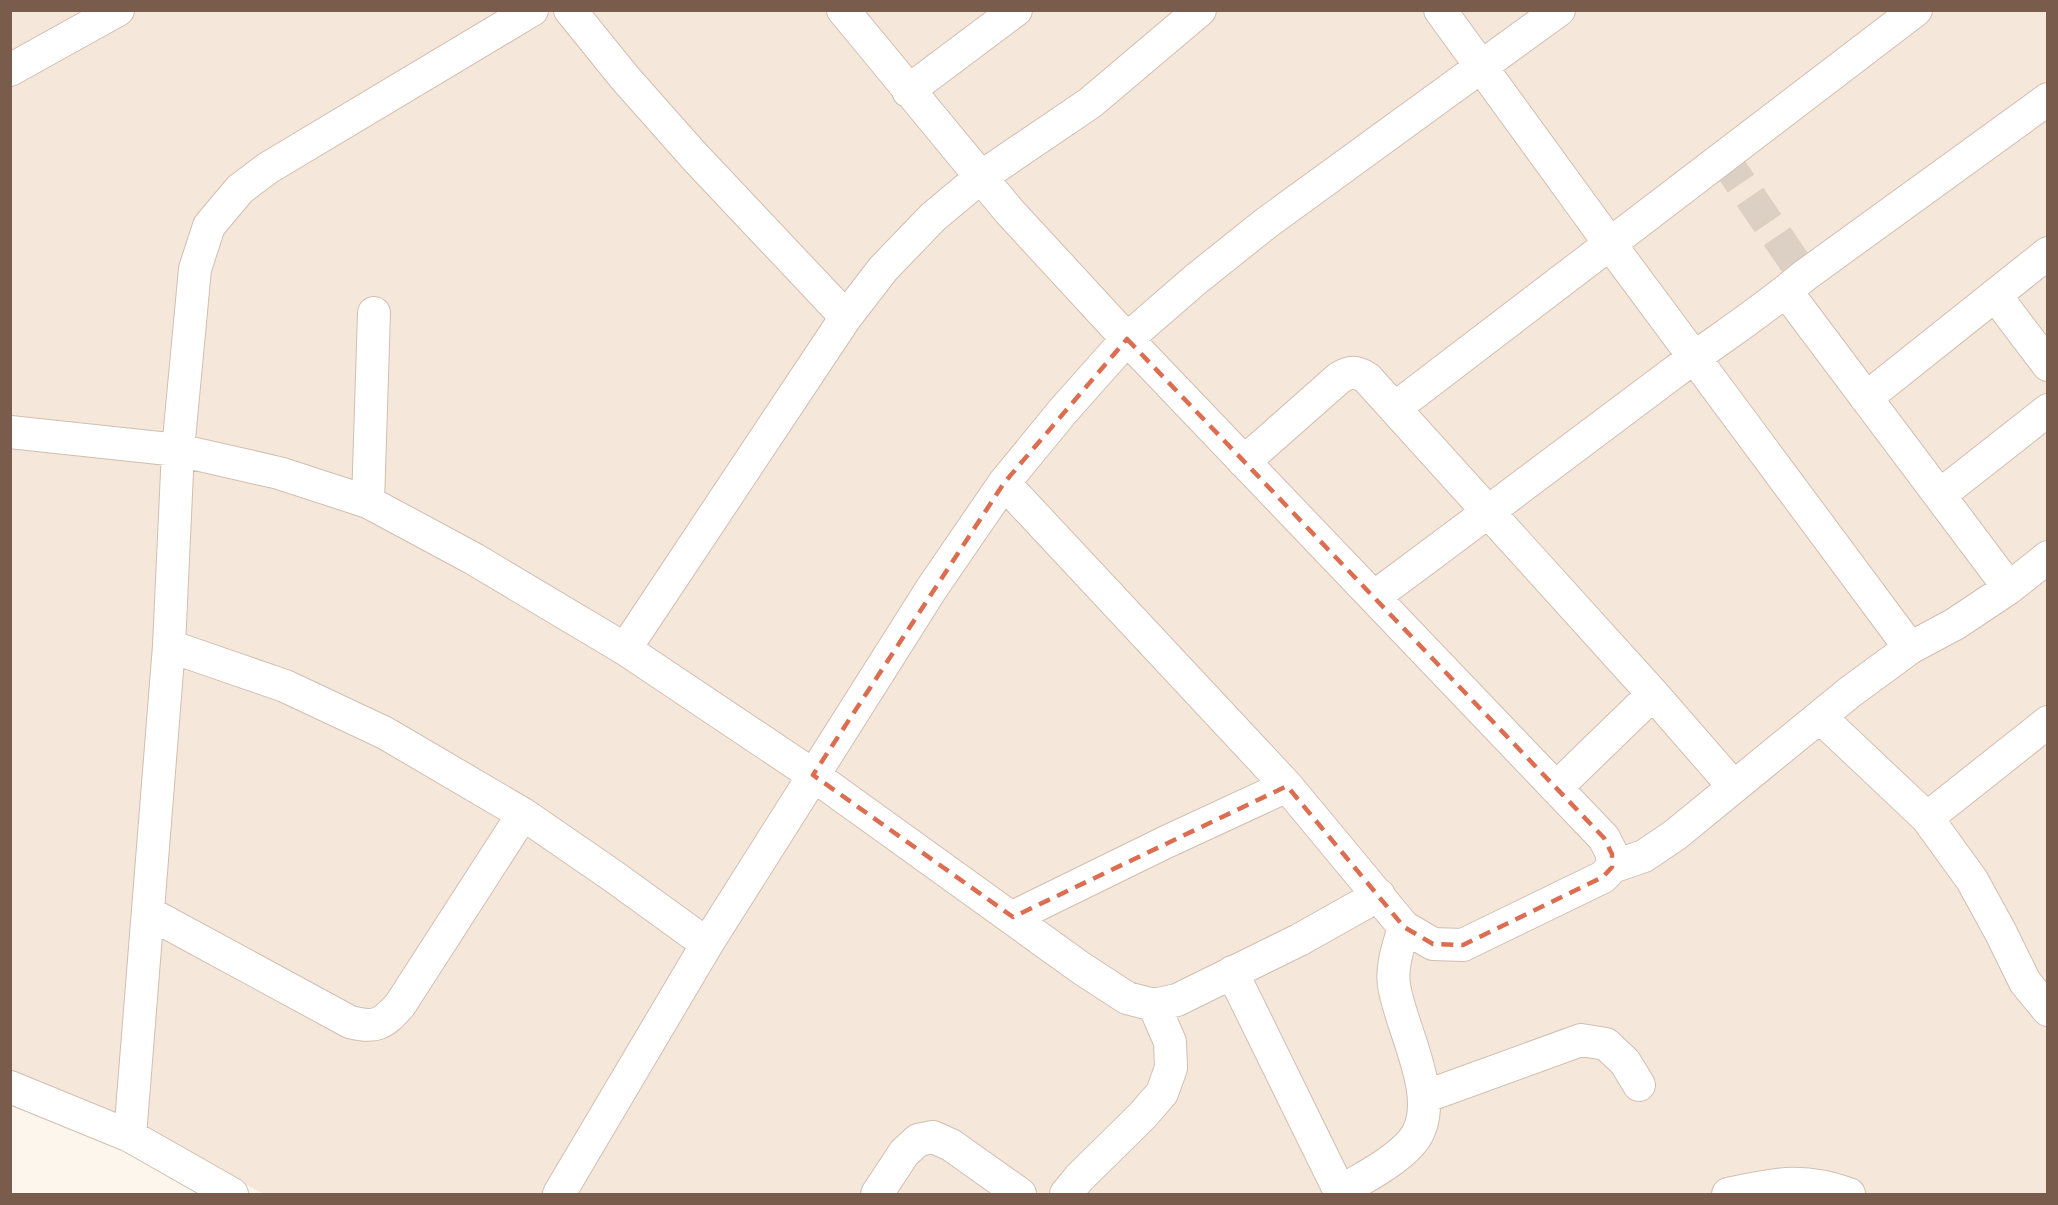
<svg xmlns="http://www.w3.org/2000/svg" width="2058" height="1205" viewBox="0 0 2058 1205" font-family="'Sofia Sans Condensed',sans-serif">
  <rect width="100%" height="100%" fill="#fdf6ec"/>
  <!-- residential -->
  <path fill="#f5e8da" d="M 10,11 L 2047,11 L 2047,1194 L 264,1194 L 140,1130 L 11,1077 Z"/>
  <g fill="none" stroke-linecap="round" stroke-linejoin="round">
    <!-- minor-tunnel -->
    <path stroke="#dcd0c4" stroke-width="32" stroke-dasharray="32 16" stroke-linecap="butt" d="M 1723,157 L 1804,276"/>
    <defs>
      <path id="minor" d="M 570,10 L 625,78 L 695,157 L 846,317
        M 843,10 L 1009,211 L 1127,339 L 1604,838 L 1612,854 L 1612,867 L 1603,877 L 1463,945 L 1433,944 L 1404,927 L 1287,786 L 1004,483
        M 1440,10 L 1610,244 L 1910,648
        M 10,70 L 118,10
        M 908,91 L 1016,10
        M 1786,291 L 2009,588
        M 1995,295 L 2048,365
        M 1866,398 L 2048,253
        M 1395,408 L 1916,10
        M 10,432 L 178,450 L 279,473 L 368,502 L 474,559 L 625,649 L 813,775 L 1081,968 L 1127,998 L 1154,1005 L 1177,1000 L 1299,940 L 1379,895
        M 1244,462 L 1339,378 C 1350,371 1356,371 1367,378 L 1653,694 L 1734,787
        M 1940,495 L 2048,410
        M 368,502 L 374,313
        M 1374,597 C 1474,523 1573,448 1673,373 C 1716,341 1763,311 1804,276 L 2048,99
        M 169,646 L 285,686 L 385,733 L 523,814 L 613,876 L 707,944
        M 625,649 L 846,317 L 883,269 L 933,217 L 981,177 L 1090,103 L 1200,10
        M 1820,717 L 1927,818 L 1972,880 L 2001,933 L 2025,982 L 2048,1010
        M 1556,788 L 1653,694
        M 1927,818 L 2048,722
        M 1612,867 L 1644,856 L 1675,835 L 1850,692 L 1910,648 L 1955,624 L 2009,588 L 2048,557
        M 149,913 L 350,1022 C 376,1029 383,1024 400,1005 L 523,814
        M 1013,917 L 1166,842 L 1287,786
        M 1232,972 L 1341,1194
        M 10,1087 L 130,1136 L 232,1194
        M 1424,1097 L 1581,1040 L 1606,1044 L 1625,1062 L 1639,1085
        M 130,1136 L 169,646 L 178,450 L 195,269 L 209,226 L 240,189 L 268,168 L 532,10
        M 1340,1192 C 1364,1177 1392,1164 1411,1143 C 1446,1104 1400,1029 1394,985 C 1391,966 1399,945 1404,927
        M 559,1194 L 707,944 L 932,588 L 1004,483 L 1063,411 L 1127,339 L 1195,280 L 1265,224 L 1559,10
        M 877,1194 L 904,1153 L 918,1140 L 933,1137 L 951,1145 L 1020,1194
        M 1066,1194 L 1079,1178 L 1143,1115 L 1162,1093 L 1171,1068 L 1170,1042 L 1154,1005
        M 1728,1194 C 1776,1184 1801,1177 1849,1194"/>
    </defs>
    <!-- minor casing -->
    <use href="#minor" stroke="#d1beb0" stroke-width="34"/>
    <!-- minor -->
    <use href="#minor" stroke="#fff" stroke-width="32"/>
  </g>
  <!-- marked area -->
  <path fill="none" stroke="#dc6d51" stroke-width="4.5" stroke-dasharray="12 8" stroke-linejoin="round" d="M 1127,339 L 1604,838 L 1612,854 L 1612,867 L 1603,877 L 1463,945 L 1433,944 L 1404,927 L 1287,786 L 1013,917 L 813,775 L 1004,483 Z"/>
  <!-- border -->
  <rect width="2058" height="1205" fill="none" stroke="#7a5c4d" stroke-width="24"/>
</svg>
